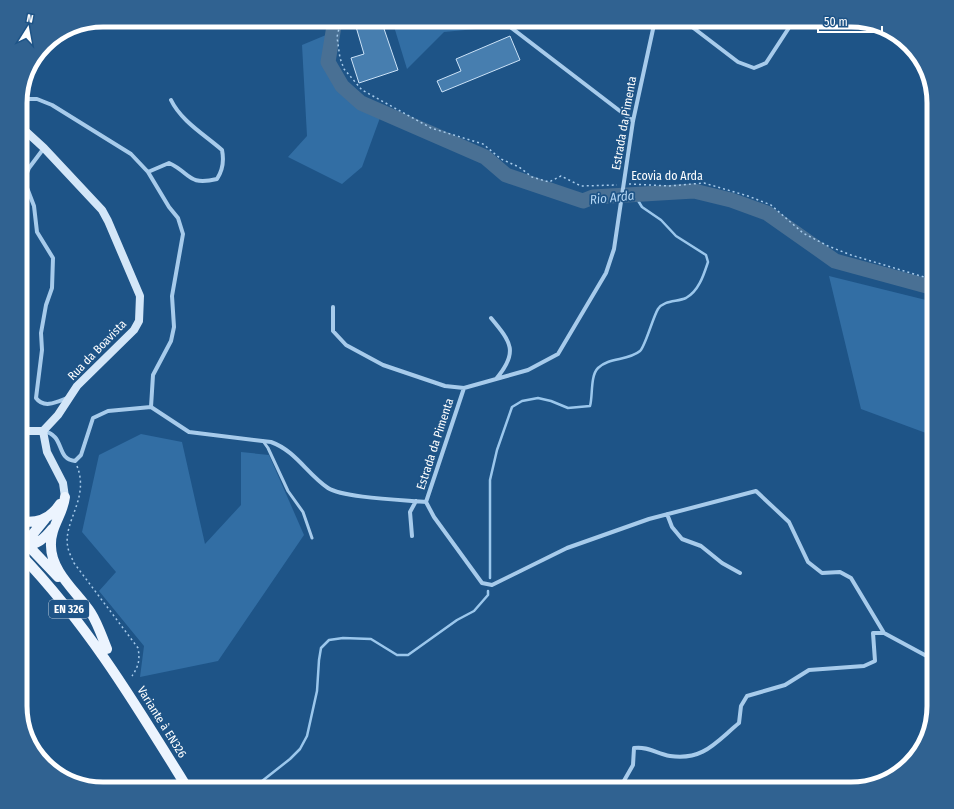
<svg xmlns="http://www.w3.org/2000/svg" width="954" height="809" viewBox="0 0 954 809" font-family="'Fira Sans Condensed',sans-serif">
  <rect width="100%" height="100%" fill="#1e5487"/>
  <!-- green -->
  <path fill="#326ea4" d="M 392,20 L 498,20 L 497,27 L 444,32 L 407,69 Z
    M 326,35 L 325,62 L 339,88 L 359,106 L 381,115 L 362,167 L 342,184 L 288,157 L 307,136 L 302,45 Z
    M 829,276 L 934,302 L 934,436 L 861,409 Z
    M 141,434 L 182,442 L 205,544 L 241,505 L 241,452 L 269,455 L 304,535 L 218,661 L 140,677 L 144,646 L 99,591 L 116,572 L 82,532 L 99,455 Z"/>
  <g fill="none" stroke-linecap="round" stroke-linejoin="round">
    <!-- stream -->
    <path stroke="#9bc7ec" stroke-width="2.5" d="M 490,578 L 490,480 L 497,450 L 512,407 L 522,401 L 538,398 L 551,401 L 568,408 L 590,406 C 593,396 590,376 598,368 C 609,357 628,361 640,351 C 645,347 653,317 658,309 C 664,300 677,302 686,298 C 699,291 704,274 708,262 L 706,255 L 676,236 L 661,220 L 642,207 L 634,194
      M 252,789 L 290,759 L 300,749 L 307,736 L 317,691 L 319,660 L 321,648 L 329,640 L 343,638 L 371,639 L 397,655 L 408,655 L 457,620 L 474,611 L 488,595 L 488,591"/>
    <!-- river -->
    <path stroke="#497094" stroke-width="15" d="M 335,20 L 328,62 L 342,86 L 361,103 L 485,157 L 506,175 L 583,201 L 593,197 L 694,191 L 731,200 L 767,213 L 835,261 L 934,288"/>
  </g>
  <!-- building -->
  <path fill="#477eaf" stroke="#cce3f8" d="M 354,20 L 381,20 L 398,70 L 359,83 L 351,58 L 364,54 Z
    M 510,36 L 520,60 L 442,92 L 437,81 L 461,71 L 456,59 Z"/>
  <g fill="none" stroke-linecap="round" stroke-linejoin="round">
    <!-- path -->
    <path stroke="#a7cbeb" stroke-width="1.5" stroke-dasharray="2 3" stroke-linecap="butt" d="M 341,20 L 337,37 L 340,58 L 344,69 L 362,90 L 431,128 L 483,144 L 501,159 L 519,167 L 532,177 L 549,182 L 561,176 L 581,186 L 617,185
      M 629,184 L 669,186 L 704,183 L 748,196 L 771,205 L 803,233 L 828,246 L 851,255 L 934,280
      M 77,466 C 90,499 62,522 68,548 C 69,553 72,558 74,563 L 138,648 C 140,659 139,666 132,676"/>
    <!-- lane -->
    <path stroke="#a7cbeb" stroke-width="3" d="M 263,441 L 268,448 L 288,491 L 303,512 L 312,538"/>
    <!-- street -->
    <path stroke="#a7cbeb" stroke-width="4" d="M 506,20 L 509,26 L 633,121
      M 655,20 L 633,121 L 614,249 L 606,273 L 558,354 L 528,370 L 464,388 L 426,502 L 434,517 L 482,583 L 492,585 L 567,548 L 649,519 L 756,491 L 789,522 L 808,562 L 822,573 L 840,572 L 851,578 L 884,633 L 934,660
      M 683,20 L 738,62 L 754,68 L 766,63 L 794,20
      M 24,82 L 25,99
      M 20,102 L 25,99 L 37,99 L 52,105 L 131,154 L 148,172 L 169,207 L 178,218 L 183,234 L 172,296 L 174,327 L 171,341 L 153,375 L 151,407
      M 44,148 L 29,168 L 24,180 L 34,206 L 37,232 L 53,258 L 52,288 L 46,305 L 41,333 L 42,350 L 36,398 C 44,409 57,402 67,398
      M 20,171 L 27,171
      M 148,172 L 169,163 C 191,173 187,186 217,179 C 223,170 224,160 222,150 C 205,135 181,121 171,100
      M 333,307 L 333,331 L 346,345 L 383,365 L 445,386 L 464,388
      M 491,318 C 511,342 519,352 496,379
      M 43,431 C 66,435 55,459 75,461 L 81,455 L 93,418 L 108,411 L 151,407 L 189,432 L 271,442 C 296,451 307,474 328,488 C 343,498 406,500 426,502
      M 667,514 L 672,527 L 682,539 L 701,546 L 722,563 L 740,573
      M 412,536 L 410,512 L 416,501
      M 622,789 L 621,786 L 633,765 L 634,748 C 648,746 657,754 670,756 C 703,761 716,742 739,723 L 741,706 L 747,696 L 785,685 L 809,670 L 864,666 L 875,661 L 873,633 L 884,633"/>
    <!-- secondary -->
    <path stroke="#d3e6f8" stroke-width="8" d="M 20,126 L 44,148 L 102,210 L 108,221 L 140,296 L 139,321 L 134,330 L 77,386 L 58,415 L 43,431 L 47,452 L 63,483 L 65,497
      M 20,431 L 43,431"/>
    <!-- primary -->
    <path stroke="#ecf4fe" stroke-width="10" d="M 65,497 C 63,515 50,527 51,546 C 51,572 78,593 91,613 C 98,624 102,637 107,649
      M 20,521 C 37,524 51,518 60,504
      M 20,537 L 58,577
      M 24,546 C 38,544 44,539 52,529
      M 28,549 L 32,535 L 45,519
      M 20,554 C 89,626 136,705 188,789"/>
  </g>
  <g text-anchor="middle" stroke-width="3.5" stroke-linejoin="round" paint-order="stroke">
    <!-- shield labels -->
    <rect fill="#1e5487" stroke="#bcccdb" stroke-width="1" x="49" y="600" width="40" height="18" rx="3"/>
    <g font-size="11" font-weight="bold" fill="#fff">
      <text x="69" y="613">EN 326</text>
    </g>
    <!-- street labels -->
    <g font-size="12" fill="#fff" stroke="#1e5487">
      <text transform="translate(624 123) rotate(-80)" y="4">Estrada da Pimenta</text>
      <text x="667" y="180">Ecovia do Arda</text>
      <text transform="translate(97 350) rotate(-46)" y="4">Rua da Boavista</text>
      <text transform="translate(435 444) rotate(-72)" y="4">Estrada da Pimenta</text>
      <text transform="translate(162 722) rotate(58)" y="4">Variante à EN326</text>
    </g>
    <!-- water labels -->
    <g font-size="13" font-style="italic" fill="#b3d5f2" stroke="#1e5487">
      <text transform="translate(612 197) rotate(-6)" y="5">Rio Arda</text>
    </g>
  </g>
  <!-- crop -->
  <path d="M0 0H954V809H0ZM103 27H851A76 76 0 0 1 927 103V706A76 76 0 0 1 851 782H103A76 76 0 0 1 27 706V103A76 76 0 0 1 103 27Z" fill="#306291" fill-rule="evenodd"/>
  <path fill="none" stroke="#fff" stroke-width="5" d="M103 27H851A76 76 0 0 1 927 103V706A76 76 0 0 1 851 782H103A76 76 0 0 1 27 706V103A76 76 0 0 1 103 27Z"/>
  <!-- north arrow -->
  <g transform="translate(28 28) rotate(11)" stroke="#1e5487" stroke-width="3" paint-order="stroke">
  <path d="M0-3L7 15L0 10L-7 15Z" fill="#ffffff"/>
  <text y="-6" font-size="11" font-weight="bold" text-anchor="middle" fill="#ffffff">N</text>
  </g>
  <!-- scale -->
  <path d="M818 26v6h64v-6" fill="none" stroke="#ffffff" stroke-width="2"/>
  <text x="824" y="26" font-size="12" fill="#ffffff" stroke="#1e5487" stroke-width="3" paint-order="stroke">50 m</text>
</svg>
